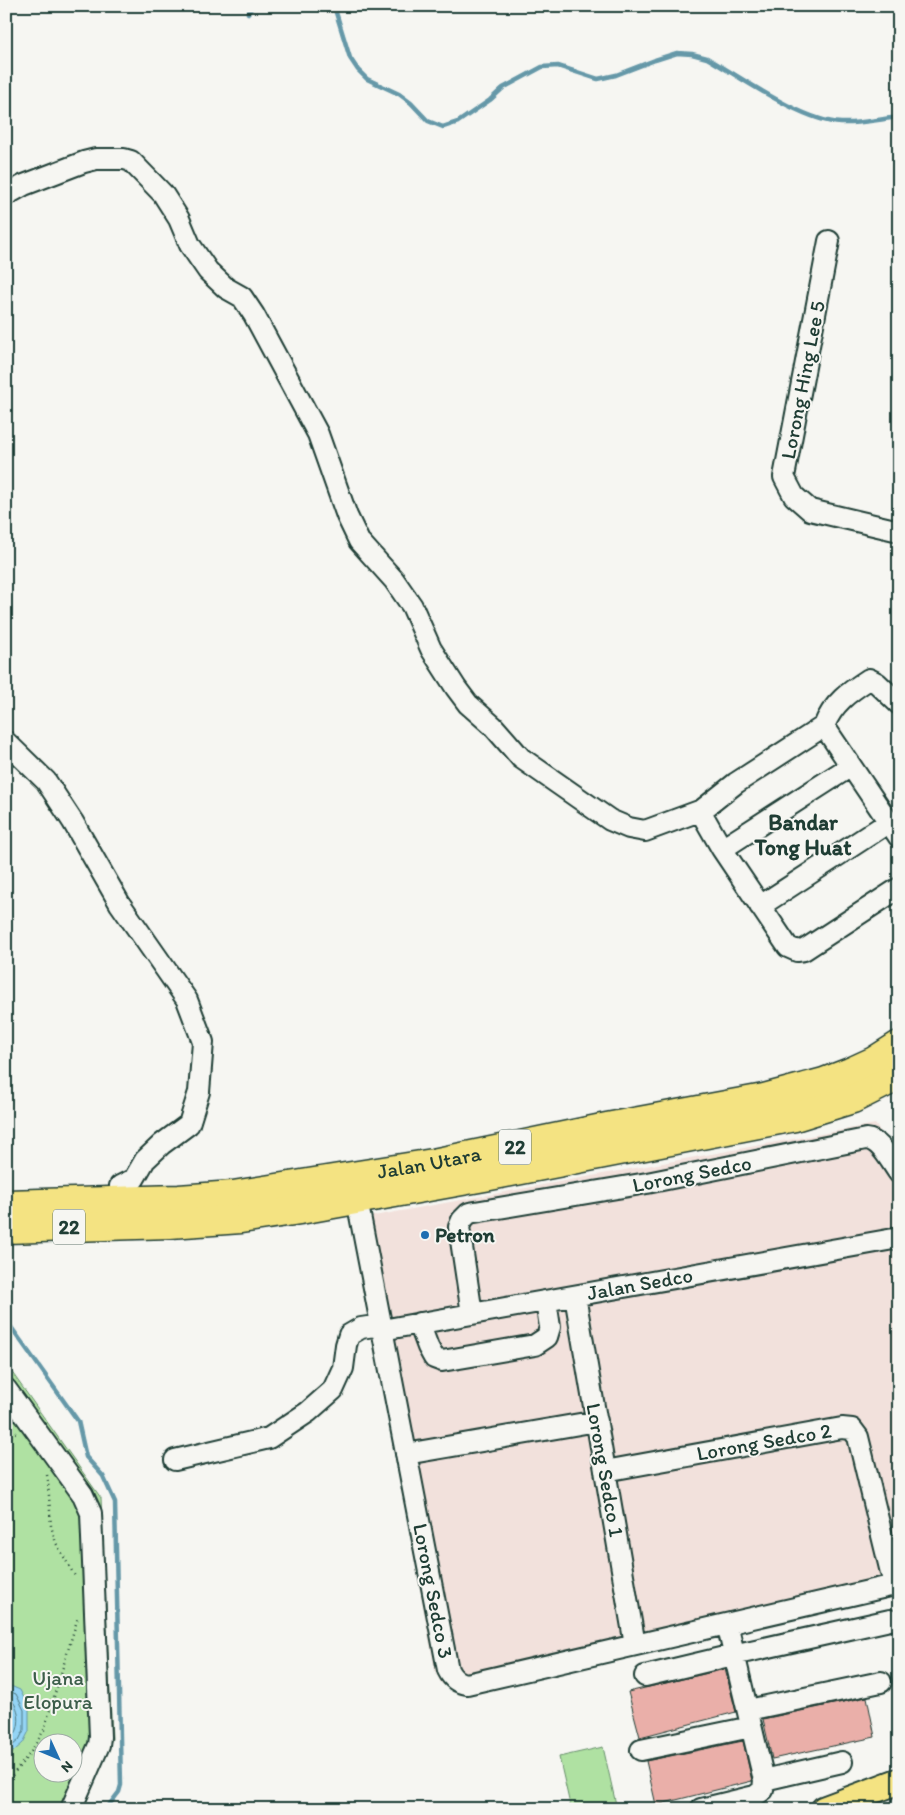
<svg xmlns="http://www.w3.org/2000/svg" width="905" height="1815" viewBox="0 0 905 1815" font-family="Itim,sans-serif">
  <rect width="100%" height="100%" fill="#f6f6f2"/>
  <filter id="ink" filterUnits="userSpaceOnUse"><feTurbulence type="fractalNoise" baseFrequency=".02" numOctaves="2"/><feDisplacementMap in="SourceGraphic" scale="10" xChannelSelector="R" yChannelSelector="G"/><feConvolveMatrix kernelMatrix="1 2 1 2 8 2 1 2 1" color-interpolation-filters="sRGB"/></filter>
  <g filter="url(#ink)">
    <!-- built -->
    <path fill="#f2e1dc" d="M 875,1124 L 899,1157 L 899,1591 L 614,1656 L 472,1694 L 462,1693 L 450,1689 L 441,1683 L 435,1671 L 352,1220 Z"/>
    <!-- green -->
    <path fill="#afe1a2" stroke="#678f6b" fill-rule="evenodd" d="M 6,1364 L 101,1498 L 112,1739 L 79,1809 L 6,1809 ZM 42,1742 L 72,1742 L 72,1772 L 42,1772 Z
      M 603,1747 L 617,1809 L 571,1809 L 559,1757 Z"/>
    <!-- water -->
    <path fill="#94d4f5" stroke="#6598a8" d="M 6,1684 L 20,1690 L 29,1708 L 29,1731 L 23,1743 L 6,1758 Z"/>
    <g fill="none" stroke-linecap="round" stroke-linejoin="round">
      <!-- shore -->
      <path stroke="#4e7981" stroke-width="1" d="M 6,1690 L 16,1694 L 24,1710 L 24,1730 L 19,1740 L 6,1751
        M 6,1696 C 18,1702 21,1718 17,1730 C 15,1735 11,1739 6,1743"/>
      <!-- stream -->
      <path stroke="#6598a8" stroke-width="4.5" d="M 334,6 L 350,58 L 358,70 L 367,79 L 399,94 L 411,103 L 428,121 L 443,127 L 458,122 L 490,100 L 503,88 L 542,67 L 558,66 L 598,79 L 616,75 L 655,60 L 677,53 L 692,54 L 707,58 C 742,78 802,121 841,123 C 859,124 881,119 899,117
        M 248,13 L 253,6
        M 6,1320 L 78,1421 L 86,1457 L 103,1476 L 115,1502 L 121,1785 L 119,1792 L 106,1809"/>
    </g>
    <!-- building -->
    <path fill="#eaafa9" stroke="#1f3d34" d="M 725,1669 L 736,1712 L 640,1737 L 628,1692 Z
      M 867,1697 L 875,1737 L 772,1759 L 763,1719 Z
      M 743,1741 L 752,1781 L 656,1805 L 646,1761 Z"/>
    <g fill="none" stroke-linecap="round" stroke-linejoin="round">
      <defs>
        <path id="minor" d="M 6,195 L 24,185 L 84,162 L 96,159 L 124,159 L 131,161 L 163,194 L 179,219 L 190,245 L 208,271 L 226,288 L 242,297 L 254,315 L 318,434 L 347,516 L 359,541 L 394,580 L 412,606 L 431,649 L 456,688 L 468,704 L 493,726 L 521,758 L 610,820 L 629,828 L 645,831 L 702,810
          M 829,241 L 784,477 L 794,496 L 810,510 L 899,531
          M 824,726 L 899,837
          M 6,742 L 46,781 L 73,822 L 120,904 L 187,1000 L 203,1042 L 199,1092 L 189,1124 L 162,1144 L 145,1160 L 134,1179 L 120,1186
          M 851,766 L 722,849 L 788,947 L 797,951 L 804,950 L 899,888
          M 722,849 L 702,814 L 702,810 L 736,783 L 824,726 C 833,703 849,692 869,679 L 877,683 L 899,704
          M 760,906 L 889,822
          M 357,1200 L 448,1670 C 452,1678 457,1683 467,1684 L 899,1584
          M 575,1296 L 635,1645
          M 472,1314 L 459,1227 L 462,1220 L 469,1213 L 647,1183 L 866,1139 C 881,1140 890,1161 899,1173
          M 419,1323 L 428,1347 L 434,1358 L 442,1361 L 535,1345 L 547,1337 L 550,1327 L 546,1301
          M 382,1330 L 899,1238
          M 6,1389 L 83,1495 L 91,1513 L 100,1737 L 99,1745 L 71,1809
          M 406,1454 L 597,1421
          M 175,1460 L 269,1438 L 308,1412 L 333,1390 L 343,1368 L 346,1345 L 349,1335 L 361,1328 L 381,1325
          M 605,1471 L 842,1428 L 852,1429 L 858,1437 L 894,1585
          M 645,1676 L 733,1655 L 890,1620
          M 748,1710 L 881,1682
          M 641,1750 L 751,1727
          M 764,1780 L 842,1762
          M 701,1809 L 755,1796 L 763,1790 L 764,1780 L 727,1624"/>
        <path id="major" d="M 824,1809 L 899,1781"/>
        <g id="highway">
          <path id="s1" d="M 6,1204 L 179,1199 L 233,1195 L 433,1163 L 607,1127 L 764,1098 L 824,1082 L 850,1072 L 874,1061 L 899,1045"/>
          <path d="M 6,1229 L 170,1224 L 241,1219 L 300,1210 L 490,1176 L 795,1117 L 853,1099 L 899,1076"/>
        </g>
      </defs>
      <!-- minor casing -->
      <use href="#minor" stroke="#1f3d34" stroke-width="24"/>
      <!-- major casing -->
      <use href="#major" stroke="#1f3d34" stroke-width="29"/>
      <!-- highway casing -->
      <use href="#highway" stroke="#1f3d34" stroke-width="31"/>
      <!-- path -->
      <path stroke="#1f3d34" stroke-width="2.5" stroke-dasharray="1 4" stroke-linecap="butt" d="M 6,1429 L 16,1433
        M 47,1475 L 48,1481 L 51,1526 L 56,1543 L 76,1578
        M 6,1783 L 31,1752 L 44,1730 L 78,1617"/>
      <!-- minor -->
      <use href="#minor" stroke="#f6f6f2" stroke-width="20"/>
      <!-- major -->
      <use href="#major" stroke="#f4e382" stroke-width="25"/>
      <!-- highway -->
      <use href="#highway" stroke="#f4e382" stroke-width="28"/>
    </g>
  </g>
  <!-- markers -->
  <circle fill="#1f6fb2" stroke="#f6f6f2" stroke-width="2" cx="425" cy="1235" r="5"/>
  <g text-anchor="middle" stroke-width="4" stroke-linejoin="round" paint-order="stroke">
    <!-- shield labels -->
    <g fill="#f6f6f2" stroke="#60746d" stroke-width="1">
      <rect x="499" y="1129.5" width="32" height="35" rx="4"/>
      <rect x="53" y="1209.5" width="32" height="35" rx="4"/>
    </g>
    <g font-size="20" font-weight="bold" fill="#1f3d34">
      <text x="515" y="1154">22</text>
      <text x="69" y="1234">22</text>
    </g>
    <!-- street labels -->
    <g font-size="21" fill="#1f3d34" stroke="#f6f6f2">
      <text transform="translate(803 380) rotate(-79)" y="7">Lorong Hing Lee 5</text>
      <text dy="7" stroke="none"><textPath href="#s1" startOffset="426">Jalan Utara</textPath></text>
      <text transform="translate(692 1174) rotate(-11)" y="7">Lorong Sedco</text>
      <text transform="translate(640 1284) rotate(-10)" y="7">Jalan Sedco</text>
      <text transform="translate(764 1442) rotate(-10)" y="7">Lorong Sedco 2</text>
      <text transform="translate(605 1470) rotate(80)" y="7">Lorong Sedco 1</text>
      <text transform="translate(433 1591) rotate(79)" y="7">Lorong Sedco 3</text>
    </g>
    <!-- poi labels -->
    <g font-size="21" font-weight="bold" fill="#1f3d34" stroke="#f6f6f2" text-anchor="start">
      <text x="435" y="1242">Petron</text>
    </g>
    <!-- park labels -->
    <g font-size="21" fill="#3c5e4a" stroke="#f6f6f2">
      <text x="58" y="1685">Ujana<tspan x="58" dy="24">Elopura</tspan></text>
    </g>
    <!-- neighbourhood labels -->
    <g font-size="22" font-weight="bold" fill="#1f3d34" stroke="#f6f6f2">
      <text x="803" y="830">Bandar<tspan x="803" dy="25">Tong Huat</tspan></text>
    </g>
  </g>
  <!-- margin -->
  <rect width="905" height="1815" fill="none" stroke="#f6f6f2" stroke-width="25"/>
  <rect x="12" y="12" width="880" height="1790" fill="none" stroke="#1f3d34" stroke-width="2" filter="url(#ink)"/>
  <!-- north arrow -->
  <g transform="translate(58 1758) rotate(134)"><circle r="24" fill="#f6f6f2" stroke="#a0aca6"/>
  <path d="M0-4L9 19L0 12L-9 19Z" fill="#1f6fb2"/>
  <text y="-8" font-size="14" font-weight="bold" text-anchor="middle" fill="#1f3d34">N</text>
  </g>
</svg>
